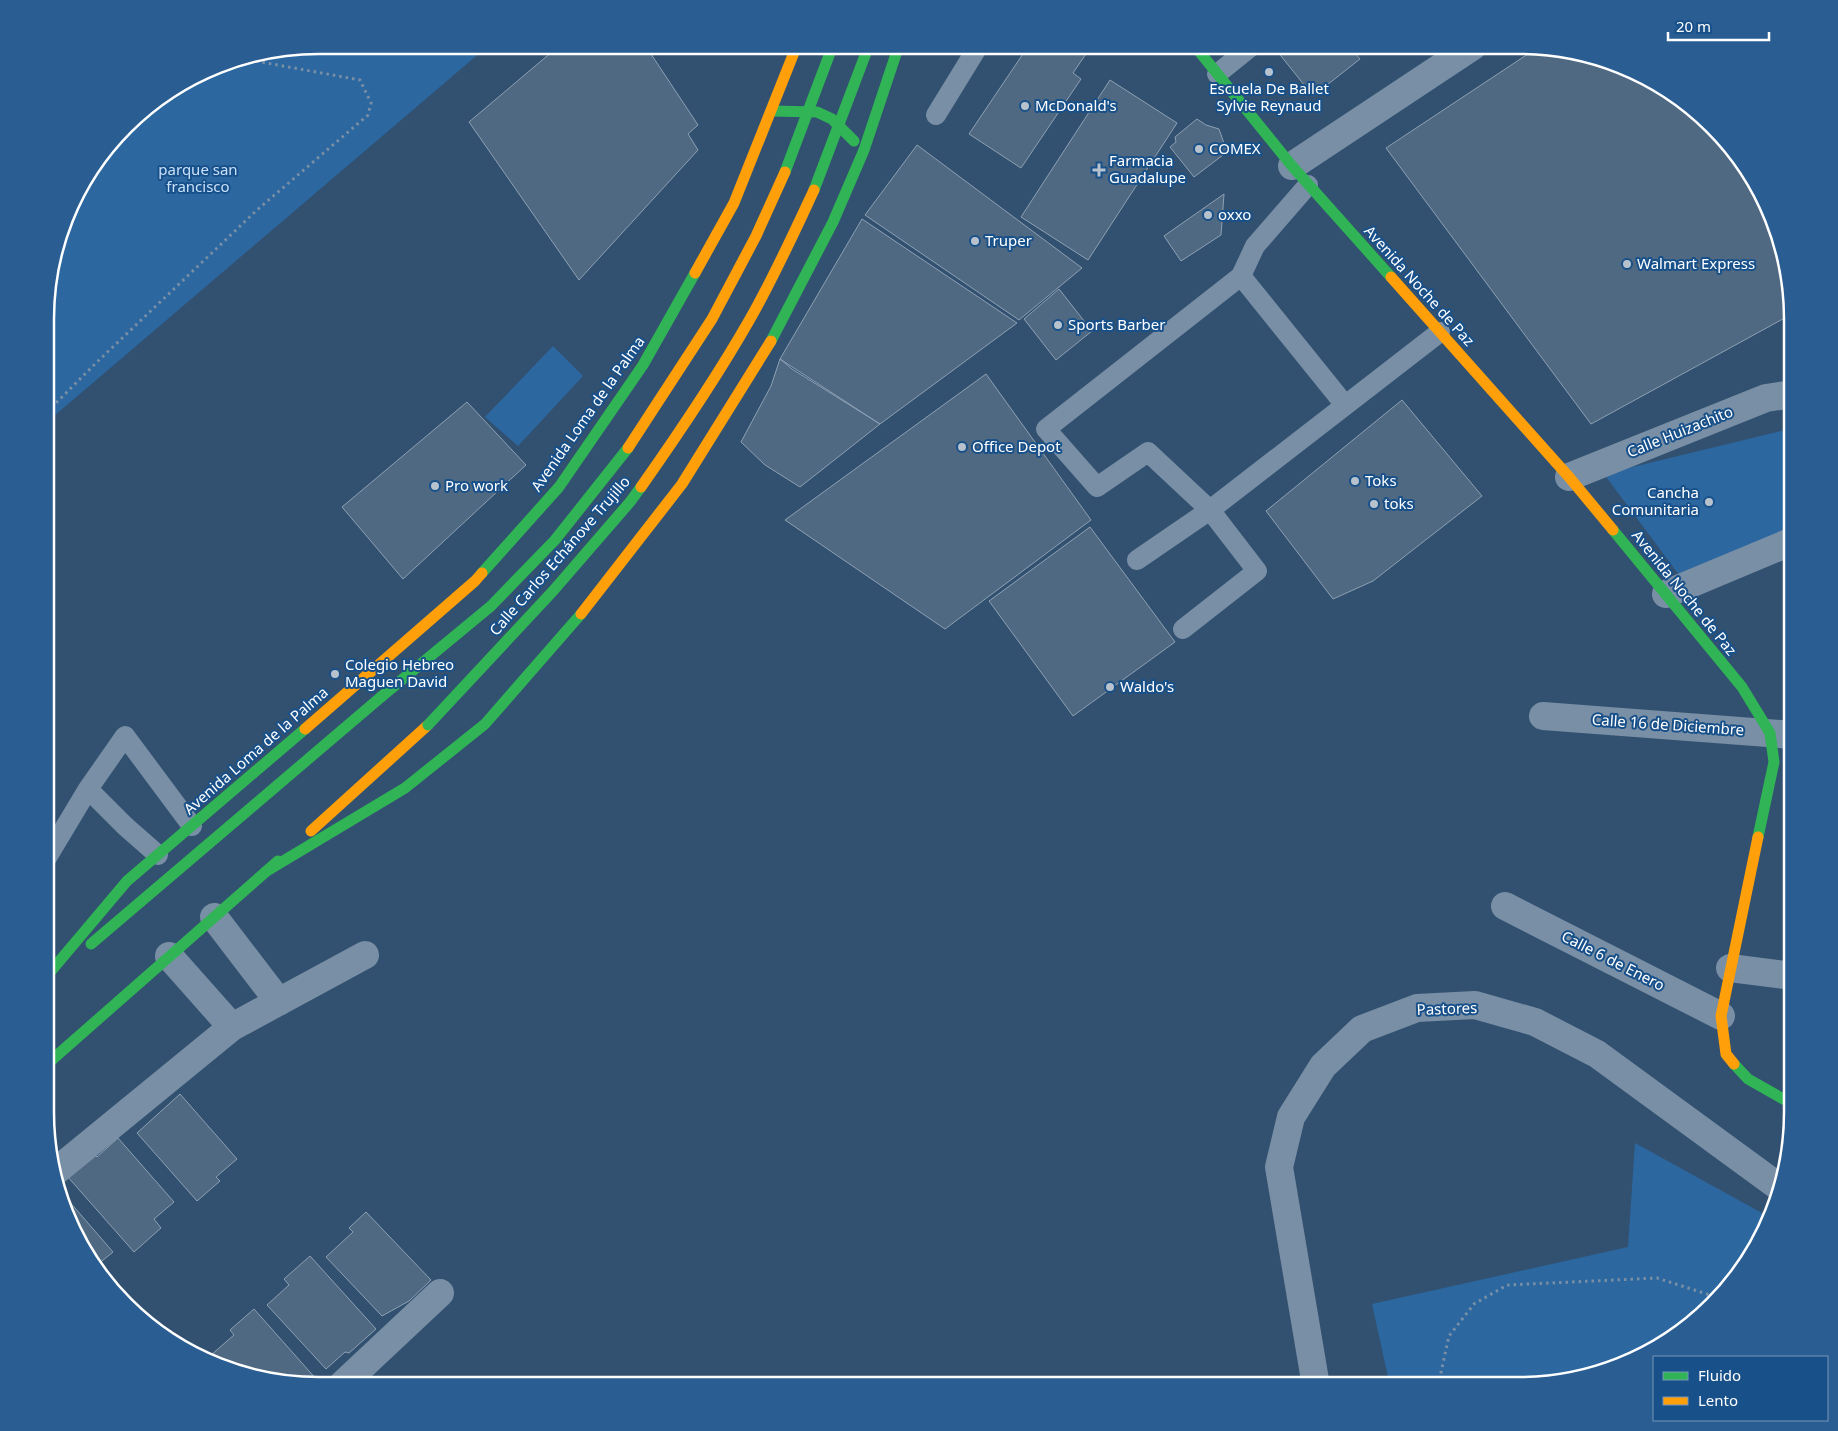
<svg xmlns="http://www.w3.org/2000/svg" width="1838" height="1431" viewBox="0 0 1838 1431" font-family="'Noto Sans',sans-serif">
  <rect width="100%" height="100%" fill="#325170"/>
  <!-- green -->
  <path fill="#2c67a0" d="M 318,45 L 489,45 L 47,422 L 47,282 L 81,182 L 138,113 L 230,60 Z
    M 553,346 L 583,376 L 518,446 L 485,417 Z
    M 1793,428 L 1793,529 L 1682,579 L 1604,474 Z
    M 1635,1143 L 1771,1218 L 1725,1293 L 1672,1340 L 1624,1365 L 1520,1386 L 1390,1386 L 1372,1304 L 1628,1247 Z"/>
  <!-- building -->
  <path fill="#506982" stroke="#8da0b3" d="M 560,45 L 645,45 L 698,125 L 688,134 L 698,150 L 579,280 L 469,122 Z
    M 1029,45 L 1092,45 L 1073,73 L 1081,79 L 1021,168 L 969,134 Z
    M 1349,45 L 1360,59 L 1313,96 L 1273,46 Z
    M 1540,46 L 1624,66 L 1700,113 L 1747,166 L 1772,214 L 1792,314 L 1591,424 L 1386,148 Z
    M 1110,80 L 1177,123 L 1088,260 L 1021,217 Z
    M 1197,119 L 1206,125 L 1219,129 L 1227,152 L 1194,177 L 1170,147 L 1176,142 L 1175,137 Z
    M 917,145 L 1082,268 L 1019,320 L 865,215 Z
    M 1224,194 L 1221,235 L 1181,261 L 1164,236 Z
    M 862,219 L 1017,323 L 880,424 L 780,359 Z
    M 1059,289 L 1092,331 L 1056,360 L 1024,319 Z
    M 780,359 L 792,369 L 880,424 L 800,487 L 765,465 L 741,442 L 771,386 Z
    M 986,374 L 1091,520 L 945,629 L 785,520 Z
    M 1402,400 L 1482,496 L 1373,581 L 1333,599 L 1266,511 Z
    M 467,402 L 526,465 L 403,579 L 342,507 Z
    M 1090,527 L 1175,642 L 1073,716 L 989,601 Z
    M 180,1094 L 237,1159 L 216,1177 L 220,1181 L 197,1201 L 137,1133 Z
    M 118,1138 L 174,1202 L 154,1219 L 161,1228 L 134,1252 L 67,1176 L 93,1153 L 97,1157 Z
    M 62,1193 L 113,1252 L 97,1265 L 73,1234 Z
    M 366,1212 L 431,1280 L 409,1301 L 382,1316 L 326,1257 L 353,1232 L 349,1228 Z
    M 310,1256 L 376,1329 L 349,1353 L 345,1352 L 326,1369 L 267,1305 L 289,1285 L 284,1279 Z
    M 254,1309 L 317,1380 L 311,1385 L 301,1385 L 221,1367 L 211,1355 L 234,1335 L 230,1330 Z"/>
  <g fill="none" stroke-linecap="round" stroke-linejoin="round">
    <!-- path -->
    <path stroke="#798fa5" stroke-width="3" stroke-dasharray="2.5 4" stroke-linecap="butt" d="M 47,412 L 97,362 L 257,210 L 368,115 L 371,103 L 360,80 L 239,58
      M 1438,1386 L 1449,1336 L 1474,1304 L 1507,1285 L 1657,1278 L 1707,1294 L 1717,1300"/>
    <!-- lane -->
    <path stroke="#798fa5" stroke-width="20" d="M 1217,74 L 1253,45
      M 936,115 L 979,45
      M 1308,185 L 1255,246 L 1241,276 L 1046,429 L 1097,487 L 1148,452 L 1210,510 L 1440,332
      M 1241,276 L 1345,405
      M 1137,560 L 1210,510 L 1257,571 L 1183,629
      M 88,789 L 125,736 L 192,826
      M 46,859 L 88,789 L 125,826 L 158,855"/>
    <!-- street -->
    <path stroke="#798fa5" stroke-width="28" d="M 1292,166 L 1473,46
      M 1569,477 L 1766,398 L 1793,394
      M 1666,594 L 1793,541
      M 1543,716 L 1793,735
      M 1505,906 L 1721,1016
      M 214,917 L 279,1002
      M 169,956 L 232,1027
      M 1730,968 L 1793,976
      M 56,1171 L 232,1027 L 365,955
      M 342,1385 L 440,1293
      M 1316,1386 L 1279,1167 L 1291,1117 L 1323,1066 L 1362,1029 L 1417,1008 L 1475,1005 L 1535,1022 L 1597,1054 L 1779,1187"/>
    <!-- fast -->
    <path stroke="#30b455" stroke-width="11" d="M 1194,45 L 1292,166 L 1391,277
      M 771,111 L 817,112 L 832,119 L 854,141
      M 771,341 L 833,222 L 864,150 L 899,45
      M 1613,530 L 1742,687 L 1770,733 L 1774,762 L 1758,837
      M 482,573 L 559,487 L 643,365 L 695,273
      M 265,872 L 405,788 L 485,724 L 581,614
      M 91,944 L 381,697
      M 46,977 L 127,881 L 305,729
      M 1734,1064 L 1748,1079 L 1792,1104
      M 46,1065 L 278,861"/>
    <!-- slow -->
    <path stroke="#ff9f0a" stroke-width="11" d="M 695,273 L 734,203 L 797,45
      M 1391,277 L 1569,477 L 1613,530
      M 581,614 L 682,484 L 771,341
      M 305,729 L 475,581 L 482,573
      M 311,831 L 428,725
      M 1734,1064 L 1726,1054 L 1721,1016 L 1758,837"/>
    <!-- fast-bridge -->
    <path stroke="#30b455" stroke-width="11" d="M 785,172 L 833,45
      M 814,190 L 869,45
      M 381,697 L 491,606 L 555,540 L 628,448
      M 428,725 L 553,591 L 630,502 L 641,487"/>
    <!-- slow-bridge -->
    <path stroke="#ff9f0a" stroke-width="11" d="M 628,448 L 712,319 L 756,236 L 785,172
      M 641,487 C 679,433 717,377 750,319 C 774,277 794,233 814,190"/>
  </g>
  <!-- markers -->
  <g fill="#b7c2cd" stroke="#18508a" stroke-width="2">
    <circle cx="1269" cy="72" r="5"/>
    <circle cx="1025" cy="106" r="5"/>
    <circle cx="1199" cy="149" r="5"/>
    <path d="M1096.5 162.5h5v5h5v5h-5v5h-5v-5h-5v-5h5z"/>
    <circle cx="1208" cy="215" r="5"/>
    <circle cx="975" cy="241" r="5"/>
    <circle cx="1627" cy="264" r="5"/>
    <circle cx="1058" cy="325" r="5"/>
    <circle cx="962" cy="447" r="5"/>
    <circle cx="1355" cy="481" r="5"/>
    <circle cx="435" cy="486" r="5"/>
    <circle cx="1709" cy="502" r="5"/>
    <circle cx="1374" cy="504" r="5"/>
    <circle cx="335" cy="674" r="5"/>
    <circle cx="1110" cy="687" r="5"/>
  </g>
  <g text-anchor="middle" stroke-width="4" stroke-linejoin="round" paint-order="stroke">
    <!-- poi labels -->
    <g font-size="15" fill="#fff" stroke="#18508a" text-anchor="start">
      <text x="1269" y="94" text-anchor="middle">Escuela De Ballet<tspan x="1269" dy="17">Sylvie Reynaud</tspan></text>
      <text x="1035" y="111">McDonald's</text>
      <text x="1209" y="154">COMEX</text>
      <text x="1109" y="166">Farmacia<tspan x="1109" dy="17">Guadalupe</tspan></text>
      <text x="1218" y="220">oxxo</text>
      <text x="985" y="246">Truper</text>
      <text x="1637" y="269">Walmart Express</text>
      <text x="1068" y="330">Sports Barber</text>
      <text x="972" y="452">Office Depot</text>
      <text x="1365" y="486">Toks</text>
      <text x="445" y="491">Pro work</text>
      <text x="1699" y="498" text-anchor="end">Cancha<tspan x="1699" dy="17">Comunitaria</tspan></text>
      <text x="1384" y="509">toks</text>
      <text x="345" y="670">Colegio Hebreo<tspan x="345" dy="17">Maguen David</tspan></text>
      <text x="1120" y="692">Waldo's</text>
    </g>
    <!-- park labels -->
    <g font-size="15" fill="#c8e1fa" stroke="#18508a">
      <text x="198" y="175">parque san<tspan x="198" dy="17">francisco</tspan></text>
    </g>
    <!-- street labels -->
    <g font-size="15" fill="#fff" stroke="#18508a">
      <text transform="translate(1419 286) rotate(48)" y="5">Avenida Noche de Paz</text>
      <text transform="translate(588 414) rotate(-55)" y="5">Avenida Loma de la Palma</text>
      <text transform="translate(1680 432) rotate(-22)" y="5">Calle Huizachito</text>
      <text transform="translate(560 556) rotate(-49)" y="5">Calle Carlos Echánove Trujillo</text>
      <text transform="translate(1684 593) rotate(51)" y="5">Avenida Noche de Paz</text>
      <text transform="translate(1668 725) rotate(4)" y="5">Calle 16 de Diciembre</text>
      <text transform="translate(256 751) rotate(-41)" y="5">Avenida Loma de la Palma</text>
      <text transform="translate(1613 961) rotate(27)" y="5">Calle 6 de Enero</text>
      <text transform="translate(1447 1009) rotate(-2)" y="5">Pastores</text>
    </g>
  </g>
  <!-- crop -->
  <path d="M0 0H1838V1431H0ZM319 54H1519A265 265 0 0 1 1784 319V1112A265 265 0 0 1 1519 1377H319A265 265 0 0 1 54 1112V319A265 265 0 0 1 319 54Z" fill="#2a5e93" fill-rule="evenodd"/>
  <path fill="none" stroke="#fff" stroke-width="2.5" d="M319 54H1519A265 265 0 0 1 1784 319V1112A265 265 0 0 1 1519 1377H319A265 265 0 0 1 54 1112V319A265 265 0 0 1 319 54Z"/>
  <!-- legend -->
  <rect x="1653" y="1356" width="175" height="65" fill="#18508a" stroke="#7496b9"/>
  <rect x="1663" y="1372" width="25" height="8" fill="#30b455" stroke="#7496b9"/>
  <text x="1698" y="1381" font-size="15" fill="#ffffff">Fluido</text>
  <rect x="1663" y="1397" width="25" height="8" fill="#ff9f0a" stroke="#7496b9"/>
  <text x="1698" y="1406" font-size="15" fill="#ffffff">Lento</text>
  <!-- scale -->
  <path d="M1668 32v8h101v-8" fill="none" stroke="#ffffff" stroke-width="2.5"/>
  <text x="1676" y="32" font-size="15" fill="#ffffff" stroke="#18508a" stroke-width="4" paint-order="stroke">20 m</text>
</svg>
